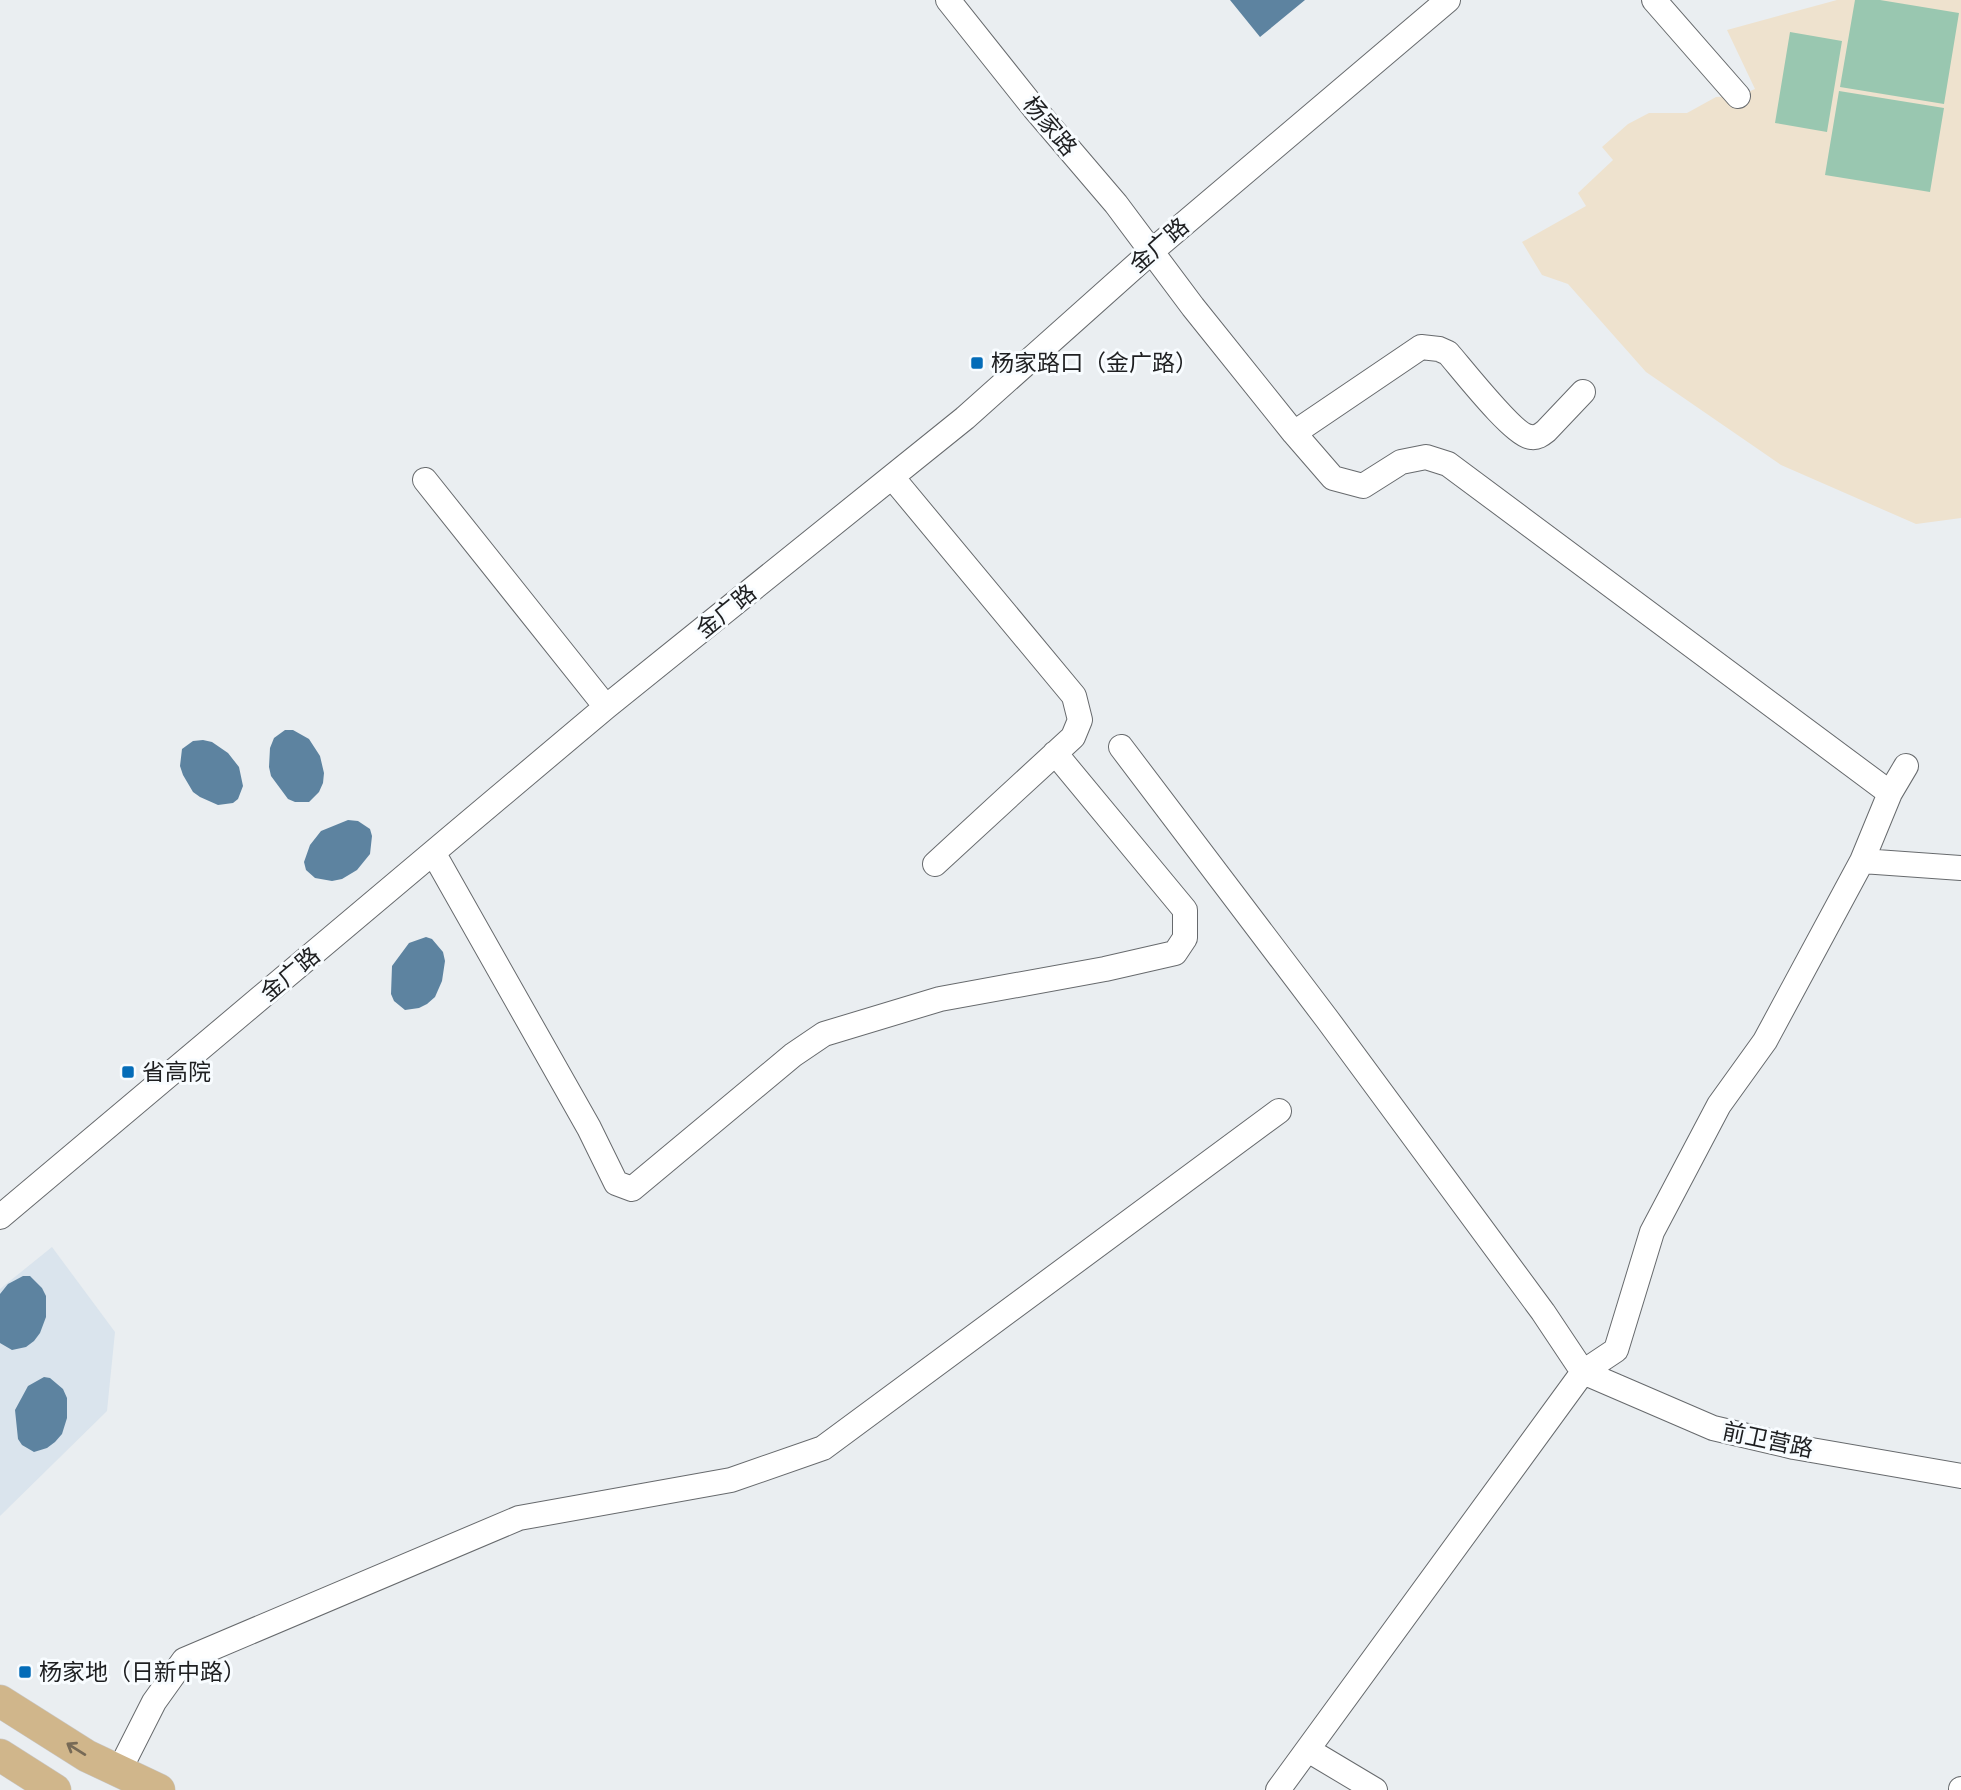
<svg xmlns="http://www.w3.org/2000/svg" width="1961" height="1790" viewBox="0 0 1961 1790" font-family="Karla,'Noto Sans SC',sans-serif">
  <rect width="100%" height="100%" fill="#eaeef1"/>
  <!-- built -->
  <path fill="#dae4ed" d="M 52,1247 L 115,1332 L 107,1411 L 0,1516 L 0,1289 Z"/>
  <!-- education -->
  <path fill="#eee2ce" d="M 1837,0 L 1961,0 L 1961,518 L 1916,524 L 1781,465 L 1646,372 L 1568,284 L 1542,275 L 1522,242 L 1586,206 L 1578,193 L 1613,160 L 1602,147 L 1628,124 L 1649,113 L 1687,113 L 1716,97 L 1738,96 L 1755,89 L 1727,30 Z"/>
  <!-- green -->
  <path fill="#99c7b0" d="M 1855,0 L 1880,0 L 1959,13 L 1944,104 L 1840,87 Z
    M 1790,32 L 1842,41 L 1827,132 L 1775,123 Z
    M 1839,91 L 1944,108 L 1930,192 L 1825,175 Z"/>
  <!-- building -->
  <path fill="#5d83a0" d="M 1230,0 L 1305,0 L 1260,37 Z
    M 285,730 L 293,730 L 309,739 L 320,756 L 324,773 L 323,783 L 319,792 L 309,802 L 295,802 L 288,799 L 271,776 L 269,767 L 270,748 L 274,738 Z
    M 203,740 L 212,742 L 228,753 L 239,767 L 243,786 L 238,799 L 233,803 L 218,805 L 200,797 L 193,792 L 183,775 L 180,766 L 182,749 L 193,741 Z
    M 348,820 L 358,821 L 370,829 L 372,836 L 370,854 L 357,870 L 342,879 L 332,881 L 315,878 L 306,870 L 304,862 L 310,845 L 321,831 Z
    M 426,937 L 432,939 L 443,952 L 445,961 L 442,981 L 435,997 L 427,1004 L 419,1008 L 405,1010 L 394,1001 L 391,994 L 392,966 L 409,943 Z
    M 23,1276 L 30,1276 L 42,1288 L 46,1296 L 46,1317 L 40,1333 L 34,1341 L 26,1347 L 12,1350 L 0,1343 L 0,1294 L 8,1284 Z
    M 44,1377 L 50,1378 L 63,1389 L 67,1398 L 67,1418 L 62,1434 L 55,1442 L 47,1448 L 34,1452 L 22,1445 L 18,1439 L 15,1410 L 28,1386 Z"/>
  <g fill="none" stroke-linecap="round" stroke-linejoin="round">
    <defs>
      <path id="minor" d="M 948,0 L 1034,108 L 1116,204 L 1193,307 L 1294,433 L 1333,478 L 1363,486 L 1401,462 L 1426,457 L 1448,464 L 1890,793
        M 1654,0 L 1738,96
        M 1294,433 L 1421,347 L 1439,349 L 1448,353 C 1462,369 1514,436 1531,437 C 1537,438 1541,435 1546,431 L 1583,392
        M 892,477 L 1074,696 L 1080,720 L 1073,737 L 935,864
        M 425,480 L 606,707
        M 1121,747 L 1327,1019 L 1543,1312 L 1583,1372
        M 434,854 L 589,1128 L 616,1183 L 632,1189 L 793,1055 L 824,1034 L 940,999 L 1105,969 L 1175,953 L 1185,938 L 1185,910 L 1055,753
        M 1862,861 L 1961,868
        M 0,1217 L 606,707 L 965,418 L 1152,251 L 1448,0
        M 1583,1372 L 1713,1428 L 1794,1447 L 1961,1476
        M 1308,1750 L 1375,1790
        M 119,1771 L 154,1702 L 184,1660 L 519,1518 L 731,1480 L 823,1448 L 1279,1111
        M 1278,1790 L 1583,1372 L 1616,1350 L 1652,1232 L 1719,1105 L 1765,1041 L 1862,861 L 1890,793 L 1906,766
        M 1961,1790 L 1961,1789"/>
      <path id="major" d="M 0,1701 L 87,1756 L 159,1790
        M 0,1755 L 55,1790"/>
    </defs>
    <!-- minor casing -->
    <use href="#minor" stroke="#676a6d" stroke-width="26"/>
    <!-- major casing -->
    <use href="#major" stroke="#c9c9ca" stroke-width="33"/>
    <!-- minor -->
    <use href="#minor" stroke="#fff" stroke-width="24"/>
    <!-- major -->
    <use href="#major" stroke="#d0b68b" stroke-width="32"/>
  </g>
  <!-- one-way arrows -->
  <defs><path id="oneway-shaft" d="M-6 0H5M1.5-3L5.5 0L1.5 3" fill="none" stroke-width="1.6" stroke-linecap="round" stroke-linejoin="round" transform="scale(1.75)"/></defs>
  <use stroke="#776a56" href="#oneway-shaft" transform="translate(76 1749) rotate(-148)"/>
  <!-- markers -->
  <g fill="#046cb8" stroke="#f8fcff" stroke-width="2.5">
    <rect x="970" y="356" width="14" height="14" rx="3.5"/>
    <rect x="121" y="1065" width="14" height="14" rx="3.5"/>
    <rect x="18" y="1665" width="14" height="14" rx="3.5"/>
  </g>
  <g text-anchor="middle" stroke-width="6" stroke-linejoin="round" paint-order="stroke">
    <!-- street labels -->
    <g font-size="23" fill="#1e1f21" stroke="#f8fcff">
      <text transform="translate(1050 126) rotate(50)" y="8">杨家路</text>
      <text transform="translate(1159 245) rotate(-41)" y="8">金广路</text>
      <text transform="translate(726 611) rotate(-39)" y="8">金广路</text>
      <text transform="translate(290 974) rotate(-40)" y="8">金广路</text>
      <text transform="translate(1768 1440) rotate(12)" y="8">前卫营路</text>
    </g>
    <!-- poi labels -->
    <g font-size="23" fill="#1e1f21" stroke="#f8fcff" text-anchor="start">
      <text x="991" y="371">杨家路口（金广路）</text>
      <text x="142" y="1080">省高院</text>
      <text x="39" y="1680">杨家地（日新中路）</text>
    </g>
  </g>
</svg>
